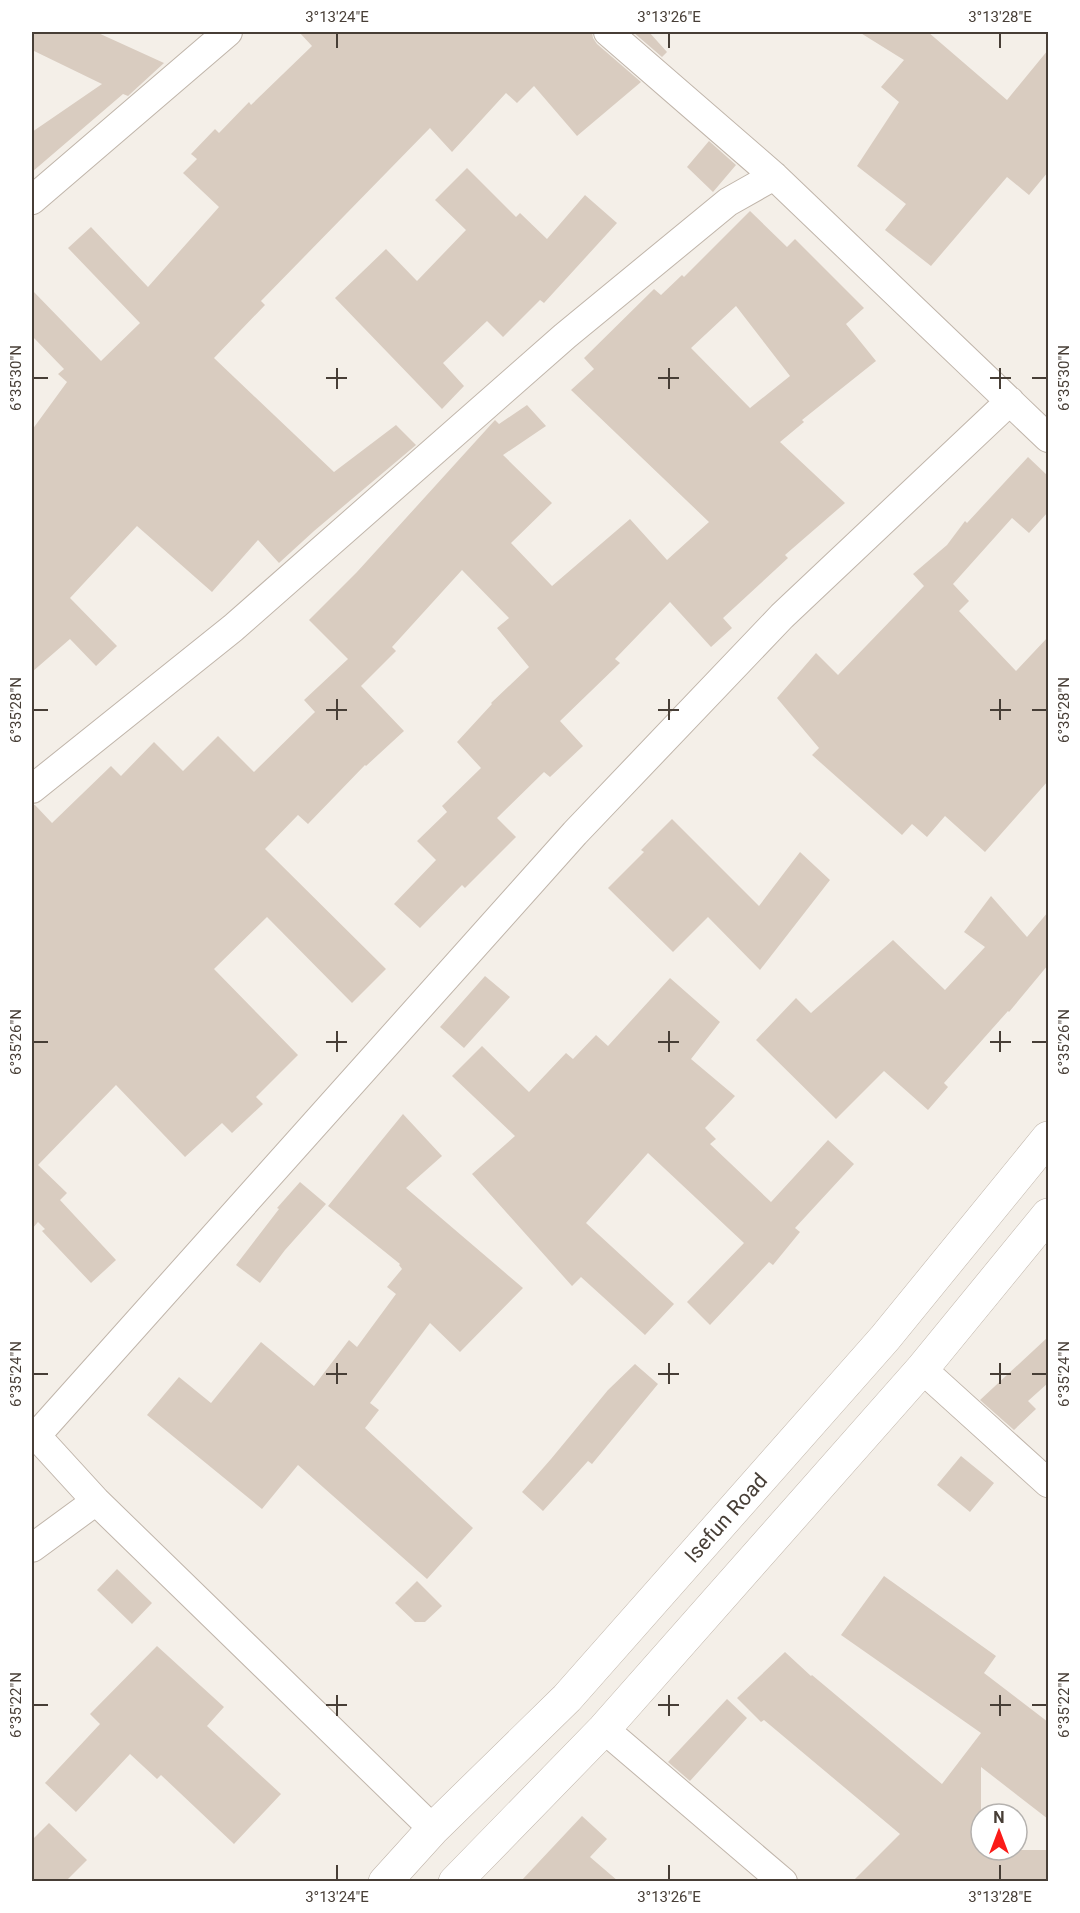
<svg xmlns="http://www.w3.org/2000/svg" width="1080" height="1913" viewBox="0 0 1080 1913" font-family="Roboto,sans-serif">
  <rect width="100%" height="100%" fill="#f4efe8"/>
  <!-- building -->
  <path fill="#d9ccc0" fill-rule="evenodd" d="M 32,32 L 96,32 L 164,63 L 128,96 L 123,94 L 32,172 L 32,132 L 102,84 L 32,50 Z
    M 299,32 L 592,32 L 593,38 L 597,44 L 641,82 L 577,136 L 534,86 L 517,103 L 506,93 L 452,152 L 430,128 L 261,301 L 265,305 L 214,358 L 334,472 L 396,425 L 416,445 L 314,531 L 279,563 L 258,540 L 212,592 L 137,526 L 70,598 L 117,646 L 96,666 L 70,639 L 32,672 L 32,430 L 67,382 L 58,374 L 64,369 L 32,336 L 32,290 L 101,361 L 140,323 L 68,248 L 91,227 L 148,287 L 219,207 L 183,173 L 197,159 L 191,154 L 215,129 L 219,133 L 249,102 L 251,105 L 312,46 Z
    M 633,32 L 649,32 L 667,52 L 662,57 Z
    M 859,32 L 928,32 L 1007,100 L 1048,50 L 1048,172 L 1029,195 L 1007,177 L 931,266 L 885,230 L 906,204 L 857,166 L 899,102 L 881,87 L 904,60 Z
    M 709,141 L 736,165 L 713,192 L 687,167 Z
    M 467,168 L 516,217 L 520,213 L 547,239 L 585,195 L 617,223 L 544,303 L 540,300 L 503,337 L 487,321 L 443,363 L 464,386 L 442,409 L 335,298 L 386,249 L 417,281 L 466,230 L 435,200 Z
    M 750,211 L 787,247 L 795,239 L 864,308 L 846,324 L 876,361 L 802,420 L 804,422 L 780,442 L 845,503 L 785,555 L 788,558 L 723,618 L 732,628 L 711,647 L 670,602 L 615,659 L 620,663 L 560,721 L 583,746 L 550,777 L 544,772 L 497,818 L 516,837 L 465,888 L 462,885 L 420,928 L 394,904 L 436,860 L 417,841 L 447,812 L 442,806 L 481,768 L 457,742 L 492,704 L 491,703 L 529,667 L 497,628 L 509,618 L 462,570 L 392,647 L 396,651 L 361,686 L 404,731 L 366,766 L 365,765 L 308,824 L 298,815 L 265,849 L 386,969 L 352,1003 L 267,917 L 214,969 L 298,1055 L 256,1097 L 263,1104 L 232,1133 L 222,1123 L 185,1157 L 116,1085 L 38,1165 L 67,1193 L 60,1200 L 116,1260 L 91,1283 L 42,1231 L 45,1229 L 38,1222 L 32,1229 L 32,805 L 35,805 L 52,823 L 111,766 L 121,776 L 154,742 L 183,771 L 218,736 L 254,772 L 315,712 L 304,700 L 348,659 L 309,620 L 357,572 L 495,420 L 499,424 L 527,405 L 546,426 L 503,455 L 552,503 L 511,543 L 552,586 L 630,519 L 667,560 L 709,522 L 571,390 L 594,369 L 584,358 L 654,289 L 661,295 L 682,275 L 684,277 ZM 736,306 L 790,376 L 750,408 L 691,348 Z
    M 1028,457 L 1048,476 L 1048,512 L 1029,533 L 1012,518 L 953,584 L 969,601 L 959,611 L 1016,671 L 1048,637 L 1048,781 L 985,852 L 945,816 L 927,837 L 912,824 L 902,835 L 812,755 L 819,748 L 777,698 L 816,653 L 838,675 L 924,586 L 913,574 L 947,545 L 965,521 L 967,523 Z
    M 672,819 L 759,906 L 800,852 L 830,880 L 760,970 L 708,917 L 673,952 L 608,888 L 644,852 L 641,850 Z
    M 991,896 L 1027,937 L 1048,912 L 1048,965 L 1009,1012 L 1008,1011 L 944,1083 L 948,1087 L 928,1110 L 884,1071 L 836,1119 L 756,1040 L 796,998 L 811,1013 L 893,940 L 945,990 L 985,947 L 964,932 Z
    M 485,976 L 510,997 L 464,1048 L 440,1027 Z
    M 670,978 L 720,1022 L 691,1059 L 735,1096 L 705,1128 L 716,1139 L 710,1144 L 771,1202 L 828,1140 L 854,1164 L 795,1228 L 800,1232 L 773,1265 L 769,1262 L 710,1325 L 687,1302 L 744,1243 L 648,1153 L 586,1223 L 674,1304 L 645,1335 L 581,1277 L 572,1286 L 472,1174 L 515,1136 L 452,1076 L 482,1046 L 529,1092 L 566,1053 L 573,1059 L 596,1035 L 608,1046 Z
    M 403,1114 L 442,1156 L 406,1188 L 523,1288 L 460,1352 L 430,1323 L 370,1403 L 379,1410 L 365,1428 L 473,1528 L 427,1579 L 298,1465 L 262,1509 L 147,1415 L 179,1377 L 211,1403 L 261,1342 L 314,1386 L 349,1340 L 357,1347 L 396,1294 L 387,1287 L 402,1269 L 399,1265 L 400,1264 L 328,1206 Z
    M 300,1182 L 326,1204 L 285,1250 L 260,1283 L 236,1265 L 279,1209 L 277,1208 Z
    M 1048,1337 L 1048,1383 L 1028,1401 L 1036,1409 L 1014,1430 L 980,1400 Z
    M 635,1364 L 658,1384 L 592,1464 L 588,1461 L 543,1511 L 522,1492 L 551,1459 L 608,1390 Z
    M 961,1456 L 994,1483 L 970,1512 L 937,1485 Z
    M 117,1569 L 152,1603 L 132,1624 L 97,1590 Z
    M 884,1576 L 996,1656 L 984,1673 L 1048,1722 L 1048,1819 L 981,1767 L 981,1850 L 1048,1850 L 1048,1881 L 853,1881 L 900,1834 L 764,1720 L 761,1722 L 737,1698 L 785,1652 L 811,1676 L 812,1675 L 942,1784 L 981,1733 L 841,1635 Z
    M 417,1581 L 442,1606 L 425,1622 L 415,1622 L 395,1603 Z
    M 157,1646 L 224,1707 L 207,1726 L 281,1794 L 234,1844 L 161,1775 L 157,1779 L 130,1754 L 76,1812 L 45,1783 L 100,1724 L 90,1714 Z
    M 727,1699 L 747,1718 L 690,1781 L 668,1762 Z
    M 582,1816 L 607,1839 L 590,1857 L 618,1881 L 521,1881 Z
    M 49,1823 L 87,1860 L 66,1881 L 32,1881 L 32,1840 Z"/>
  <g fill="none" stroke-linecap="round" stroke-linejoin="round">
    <defs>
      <path id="minor" d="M 608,32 L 774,176 L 1048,438
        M 32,200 L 228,32
        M 32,789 L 233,628 L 565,336 L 728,202 L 774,176
        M 922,1369 L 1048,1483
        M 32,1431 L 96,1501 L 433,1829
        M 36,1436 L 575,833 L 782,616 L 1010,401
        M 32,1548 L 96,1501
        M 604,1729 L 783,1882"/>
      <path id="tertiary" d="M 385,1882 L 433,1829 L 567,1698 L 885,1338 L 1048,1138
        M 455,1882 L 604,1729 L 922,1369 L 1048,1215"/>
    </defs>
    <!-- minor casing -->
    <use href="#minor" stroke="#c0b5aa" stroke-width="30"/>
    <!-- tertiary casing -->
    <use href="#tertiary" stroke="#c0b5aa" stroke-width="34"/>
    <!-- minor -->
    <use href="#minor" stroke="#fff" stroke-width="28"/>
    <!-- tertiary -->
    <use href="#tertiary" stroke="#fff" stroke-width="33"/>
  </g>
  <!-- ticks -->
  <path fill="none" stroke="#473e36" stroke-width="2" d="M 337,33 L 337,48M 669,33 L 669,48M 1000,33 L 1000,48M 337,368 L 337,389M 669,368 L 669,389M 1000,368 L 1000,389M 33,378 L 48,378M 326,378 L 347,378M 658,378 L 679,378M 990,378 L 1011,378M 1032,378 L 1047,378M 337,699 L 337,720M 669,699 L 669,720M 1000,699 L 1000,720M 33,710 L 48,710M 326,710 L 347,710M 658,710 L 679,710M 990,710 L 1011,710M 1032,710 L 1047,710M 337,1031 L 337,1052M 669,1031 L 669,1052M 1000,1031 L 1000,1052M 33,1042 L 48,1042M 326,1042 L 347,1042M 658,1042 L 679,1042M 990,1042 L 1011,1042M 1032,1042 L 1047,1042M 337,1363 L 337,1384M 669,1363 L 669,1384M 1000,1363 L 1000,1384M 33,1374 L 48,1374M 326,1374 L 347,1374M 658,1374 L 679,1374M 990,1374 L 1011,1374M 1032,1374 L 1047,1374M 337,1695 L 337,1716M 669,1695 L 669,1716M 1000,1695 L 1000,1716M 33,1705 L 48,1705M 326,1705 L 347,1705M 658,1705 L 679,1705M 990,1705 L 1011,1705M 1032,1705 L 1047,1705M 337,1865 L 337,1880M 669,1865 L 669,1880M 1000,1865 L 1000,1880"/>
  <g text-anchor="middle" stroke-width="4.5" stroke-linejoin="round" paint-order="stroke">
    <!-- street labels -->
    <g font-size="21" fill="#473e36" stroke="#fff">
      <text transform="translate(726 1518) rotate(-48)" y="7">Isefun Road</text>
    </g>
  </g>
  <!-- border -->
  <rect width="1080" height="1913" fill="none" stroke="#ffffff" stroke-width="66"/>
  <!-- north arrow -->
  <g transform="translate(999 1832)"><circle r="28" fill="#ffffff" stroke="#b5b2af" stroke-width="1.5"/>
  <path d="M0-4.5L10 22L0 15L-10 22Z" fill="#fb1b18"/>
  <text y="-9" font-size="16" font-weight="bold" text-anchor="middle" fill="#473e36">N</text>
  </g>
  <rect x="33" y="33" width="1014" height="1847" fill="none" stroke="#473e36" stroke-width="2"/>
  <g font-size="15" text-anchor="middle" fill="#473e36">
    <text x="337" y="22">3°13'24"E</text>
    <text x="669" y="22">3°13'26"E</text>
    <text x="1000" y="22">3°13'28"E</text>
    <text transform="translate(16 378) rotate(-90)" y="5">6°35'30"N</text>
    <text transform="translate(1064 378) rotate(-90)" y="5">6°35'30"N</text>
    <text transform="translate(16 710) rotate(-90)" y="5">6°35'28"N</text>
    <text transform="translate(1064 710) rotate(-90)" y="5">6°35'28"N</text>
    <text transform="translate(16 1042) rotate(-90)" y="5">6°35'26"N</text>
    <text transform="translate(1064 1042) rotate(-90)" y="5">6°35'26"N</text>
    <text transform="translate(16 1374) rotate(-90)" y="5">6°35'24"N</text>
    <text transform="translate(1064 1374) rotate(-90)" y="5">6°35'24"N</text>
    <text transform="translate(16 1705) rotate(-90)" y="5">6°35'22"N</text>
    <text transform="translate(1064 1705) rotate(-90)" y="5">6°35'22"N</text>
    <text x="337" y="1902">3°13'24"E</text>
    <text x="669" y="1902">3°13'26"E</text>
    <text x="1000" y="1902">3°13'28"E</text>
  </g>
</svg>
